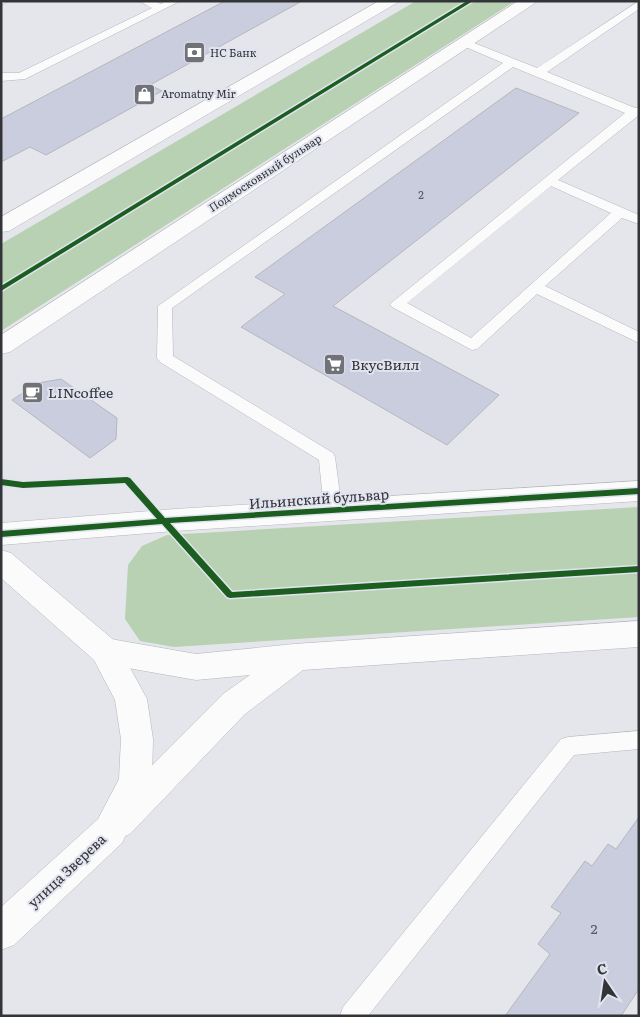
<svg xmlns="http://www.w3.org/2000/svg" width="640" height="1017" viewBox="0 0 640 1017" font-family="Literata,serif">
  <rect width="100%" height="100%" fill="#e4e6ec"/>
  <!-- green -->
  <path fill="#b7d1b2" d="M 416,1 L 515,1 L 1,331 L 1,244 Z
    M 639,507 L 639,617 L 174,647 L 140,641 L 125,619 L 128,565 L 142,546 L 167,535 Z"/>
  <!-- building -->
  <path fill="#cacddd" stroke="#b5b7bc" d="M 225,1 L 302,1 L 150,85 L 162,91 L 46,155 L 30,147 L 1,162 L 1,119 Z
    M 516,88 L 579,113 L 333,306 L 499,395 L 447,445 L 241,327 L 285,294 L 255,277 Z
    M 61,379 L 117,418 L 116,439 L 90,458 L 12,400 L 38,383 Z
    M 639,817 L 639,989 L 621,1016 L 505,1016 L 550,954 L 538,944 L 561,913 L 551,907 L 585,861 L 592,866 L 608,844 L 616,849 Z"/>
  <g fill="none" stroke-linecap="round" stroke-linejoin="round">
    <defs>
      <path id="lane" d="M 1,1 L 9,1 L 1,5 Z
        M 139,1 L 154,1 L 161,4 L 166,1 L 180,1 L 25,79 L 1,81 L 1,73 L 19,73 L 152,8 Z
        M 639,1 L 639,9 L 547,72 L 635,108 L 639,107 L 639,115 L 558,180 L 639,215 L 639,224 L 622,218 L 545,286 L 639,332 L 639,343 L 537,294 L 477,349 L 472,350 L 392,307 L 390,304 L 625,113 L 513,67 L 172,308 L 173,356 L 333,453 L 335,457 L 342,510 L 339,515 L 333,517 L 327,515 L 324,510 L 319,460 L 160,362 L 157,358 L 158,306 L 503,63 L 461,45 L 461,41 L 469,41 L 537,68 ZM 551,186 L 611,213 L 471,338 L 407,303 Z
        M 639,731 L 639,749 L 574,755 L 368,1016 L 340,1016 L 343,1007 L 561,739 L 568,737 Z"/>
      <path id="street" d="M 639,481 L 639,501 L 175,531 L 1,545 L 1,523 L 175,509 Z
        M 639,621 L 639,647 L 303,670 L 245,714 L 130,834 L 118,839 L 106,834 L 101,823 L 106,812 L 223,694 L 250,675 L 196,680 L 105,664 L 94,660 L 90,651 L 94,642 L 105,638 L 196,654 L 294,644 Z"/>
      <path id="secondary" d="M 379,1 L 400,1 L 9,231 L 1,232 L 1,217 Z
        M 518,1 L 538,1 L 10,352 L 1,354 L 1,335 Z
        M 1,550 L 11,553 L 116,642 L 147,699 L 153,739 L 152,780 L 122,843 L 14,945 L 1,950 L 1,907 L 98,819 L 119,779 L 121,739 L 115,700 L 94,660 L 1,578 Z"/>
    </defs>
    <!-- lane casing -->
    <use href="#lane" stroke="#b5b6bb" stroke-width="1"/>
    <!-- street casing -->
    <use href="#street" stroke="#b5b6bb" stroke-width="1"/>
    <!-- secondary casing -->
    <use href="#secondary" stroke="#b5b6bb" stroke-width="1"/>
    <!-- lane -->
    <use href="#lane" fill="#fbfbfc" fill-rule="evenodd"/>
    <!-- street -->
    <use href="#street" fill="#fbfbfc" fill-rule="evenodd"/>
    <!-- secondary -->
    <use href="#secondary" fill="#fbfbfc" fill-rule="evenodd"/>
    <defs>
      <path id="cycleway" d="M 467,1 L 473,1 L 1,291 L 1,286 Z
        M 127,477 L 130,478 L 165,518 L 639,488 L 639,494 L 170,523 L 232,592 L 639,566 L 639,572 L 230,598 L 227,597 L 162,524 L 1,537 L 1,531 L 157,519 L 125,483 L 23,488 L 1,485 L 1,479 L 23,482 Z"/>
    </defs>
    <!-- cycleway casing -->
    <use href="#cycleway" stroke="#e1e4ef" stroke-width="3"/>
    <!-- cycleway -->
    <use href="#cycleway" fill="#1b5e20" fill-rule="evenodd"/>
  </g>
  <!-- icons -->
  <defs>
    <symbol id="bank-square" viewBox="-11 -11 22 22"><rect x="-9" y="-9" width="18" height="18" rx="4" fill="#717277" stroke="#e1e4ef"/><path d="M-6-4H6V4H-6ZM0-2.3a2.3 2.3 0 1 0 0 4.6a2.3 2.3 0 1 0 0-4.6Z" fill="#fff"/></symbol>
    <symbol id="shop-square" viewBox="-11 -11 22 22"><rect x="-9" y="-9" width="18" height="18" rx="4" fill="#717277" stroke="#e1e4ef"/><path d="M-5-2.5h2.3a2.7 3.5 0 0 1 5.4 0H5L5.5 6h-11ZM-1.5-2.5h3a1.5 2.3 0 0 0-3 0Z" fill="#fff"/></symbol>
    <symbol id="supermarket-square" viewBox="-11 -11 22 22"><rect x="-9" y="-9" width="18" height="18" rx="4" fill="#717277" stroke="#e1e4ef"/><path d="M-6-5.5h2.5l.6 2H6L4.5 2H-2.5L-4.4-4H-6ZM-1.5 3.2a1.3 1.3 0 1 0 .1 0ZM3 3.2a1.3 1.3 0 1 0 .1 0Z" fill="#fff"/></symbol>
    <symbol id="cafe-square" viewBox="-11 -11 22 22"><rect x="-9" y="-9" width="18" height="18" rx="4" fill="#717277" stroke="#e1e4ef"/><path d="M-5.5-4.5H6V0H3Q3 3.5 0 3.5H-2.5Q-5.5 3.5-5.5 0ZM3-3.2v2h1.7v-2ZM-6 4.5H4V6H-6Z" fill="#fff"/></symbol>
  </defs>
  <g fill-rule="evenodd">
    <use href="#bank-square" x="182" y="40" width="25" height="25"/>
    <use href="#shop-square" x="132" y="82" width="25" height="25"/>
    <use href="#supermarket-square" x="322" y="352" width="25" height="25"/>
    <use href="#cafe-square" x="20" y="380" width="25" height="25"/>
  </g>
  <g text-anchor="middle" stroke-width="4" stroke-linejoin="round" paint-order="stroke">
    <!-- far-poi labels -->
    <g font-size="11" fill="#333438" stroke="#e1e4ef" text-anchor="start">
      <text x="210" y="57">НС Банк</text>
      <text x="161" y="98">Aromatny Mir</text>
    </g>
    <!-- far-street labels -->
    <g font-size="11" fill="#333438" stroke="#e1e4ef">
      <text transform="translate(265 173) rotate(-33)" y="4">Подмосковный бульвар</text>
    </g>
    <!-- number labels -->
    <g font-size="11" fill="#595a61">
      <text x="421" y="199">2</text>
    </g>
    <!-- poi labels -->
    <g font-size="14" fill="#333438" stroke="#e1e4ef" text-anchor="start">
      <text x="351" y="370">ВкусВилл</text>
      <text x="48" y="398">LINcoffee</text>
    </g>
    <!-- street labels -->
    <g font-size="14" fill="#333438" stroke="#e1e4ef">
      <text transform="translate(319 499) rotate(-4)" y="5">Ильинский бульвар</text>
      <text transform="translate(67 871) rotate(-43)" y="5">улица Зверева</text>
    </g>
    <!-- near-number labels -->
    <g font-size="14" fill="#595a61">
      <text x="594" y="934">2</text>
    </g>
  </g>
  <!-- border -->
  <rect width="640" height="1017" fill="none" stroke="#333438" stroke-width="5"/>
  <!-- north arrow -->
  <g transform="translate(605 982) rotate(347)" stroke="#e1e4ef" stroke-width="4" paint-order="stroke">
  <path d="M0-4L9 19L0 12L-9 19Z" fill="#333438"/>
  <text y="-8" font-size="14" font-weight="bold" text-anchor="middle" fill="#333438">С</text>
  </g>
</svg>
